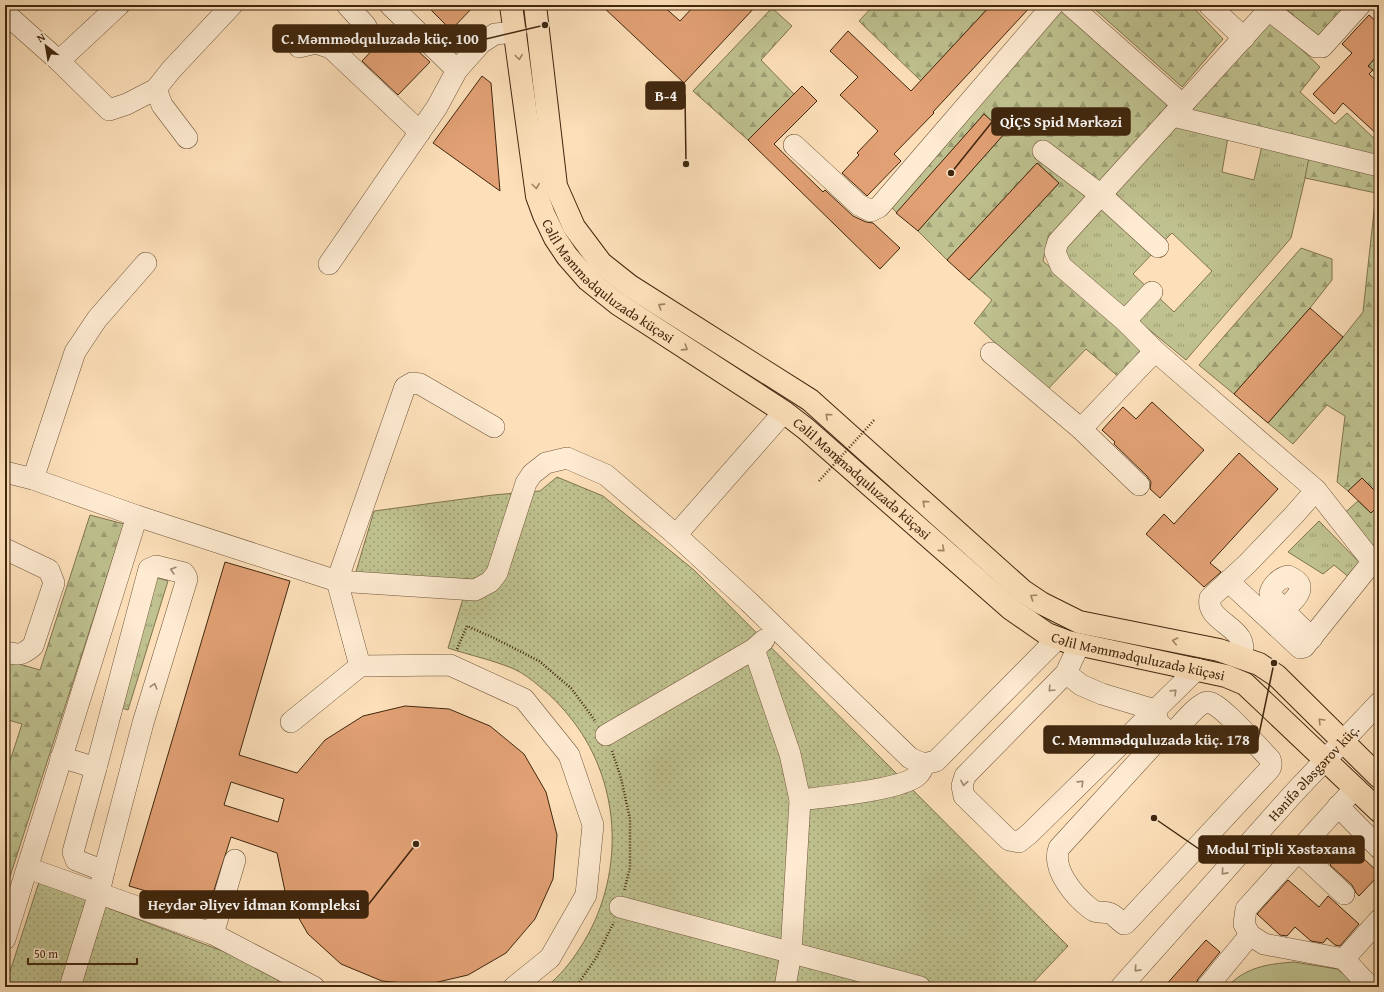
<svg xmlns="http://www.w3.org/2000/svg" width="1384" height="992" viewBox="0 0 1384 992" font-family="'Gentium Book Plus',serif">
  <defs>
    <pattern id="grass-tufts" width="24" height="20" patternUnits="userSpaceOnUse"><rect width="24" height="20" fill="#bfc290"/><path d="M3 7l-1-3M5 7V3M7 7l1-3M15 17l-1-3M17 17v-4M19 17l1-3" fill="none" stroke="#9d9e74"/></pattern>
    <pattern id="forest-firs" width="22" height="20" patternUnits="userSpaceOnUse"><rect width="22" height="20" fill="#bfc290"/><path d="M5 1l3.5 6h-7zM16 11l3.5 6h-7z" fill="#9d9e74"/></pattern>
    <pattern id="park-dots" width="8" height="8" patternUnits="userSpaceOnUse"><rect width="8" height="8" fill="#bfc290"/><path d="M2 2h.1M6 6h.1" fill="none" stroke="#9d9e74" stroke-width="1.8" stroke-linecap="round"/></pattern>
  </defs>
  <rect width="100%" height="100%" fill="#fde0ba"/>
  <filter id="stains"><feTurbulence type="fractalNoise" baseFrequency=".005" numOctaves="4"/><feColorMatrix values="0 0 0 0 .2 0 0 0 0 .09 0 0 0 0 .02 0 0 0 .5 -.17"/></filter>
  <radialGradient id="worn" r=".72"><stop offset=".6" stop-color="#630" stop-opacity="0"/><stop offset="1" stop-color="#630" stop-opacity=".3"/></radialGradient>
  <!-- grass -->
  <path fill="url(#grass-tufts)" stroke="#80744f" d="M 1178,122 L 1228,137 L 1222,172 L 1254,180 L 1262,146 L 1310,157 L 1291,238 L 1186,360 L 1135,318 L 1156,295 L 1174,312 L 1212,271 L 1172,233 L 1161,244 L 1113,195 Z
    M 1104,204 L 1154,252 L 1133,274 L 1148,288 L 1126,311 L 1068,262 L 1065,255 L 1067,244 Z
    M 1319,521 L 1362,565 L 1350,578 L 1334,565 L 1323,574 L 1288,552 Z
    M 155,577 L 168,581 L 128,710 L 115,706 Z"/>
  <!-- forest -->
  <path fill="url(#forest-firs)" stroke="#80744f" d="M 874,5 L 991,5 L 921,81 L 859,21 Z
    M 1090,5 L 1191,5 L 1223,39 L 1182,87 Z
    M 1284,5 L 1365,5 L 1327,47 L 1283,6 Z
    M 1056,6 L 1167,102 L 1165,112 L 1048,238 L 1043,261 L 1144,352 L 1120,378 L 1086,349 L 1046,391 L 974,323 L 992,300 L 969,280 L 1059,183 L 1037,163 L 947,260 L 918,231 L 1005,133 L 984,114 L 897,213 L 879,194 Z
    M 772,8 L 792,26 L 761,60 L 794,94 L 748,140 L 693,91 Z
    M 1270,19 L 1320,67 L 1300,92 L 1335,124 L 1347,113 L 1379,143 L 1379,495 L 1362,478 L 1348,491 L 1337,482 L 1345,416 L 1327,405 L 1293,444 L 1268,423 L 1343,337 L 1363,312 L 1376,193 L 1305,178 L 1309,157 L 1189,109 Z
    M 1379,54 L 1379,76 L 1368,66 Z
    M 1301,248 L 1332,259 L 1332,280 L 1310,308 L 1234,394 L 1199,365 Z
    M 1358,501 L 1371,513 L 1379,505 L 1379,544 L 1375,547 L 1340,517 Z
    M 90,515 L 124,524 L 5,892 L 5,776 L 22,724 L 5,719 L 5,660 L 40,670 Z"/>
  <!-- park -->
  <path fill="url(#park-dots)" stroke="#80744f" d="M 557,477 L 603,496 L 694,570 L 1068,946 L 1029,987 L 546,987 C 560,976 571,962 580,948 C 625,879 623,786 573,721 C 563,708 552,696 539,686 C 532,680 523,673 514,669 C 493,660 469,655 448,648 L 469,579 L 355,575 L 374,511 L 493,495 L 540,491 Z
    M 39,882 L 265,967 L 284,987 L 5,987 Z"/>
  <!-- pitch -->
  <path fill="#bfc290" stroke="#80744f" d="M 1294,962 L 1337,969 L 1361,987 L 1227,987 C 1246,967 1267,964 1294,962 Z"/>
  <!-- building -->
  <path fill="#e2a175" stroke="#40270e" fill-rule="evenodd" d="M 426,5 L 475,5 L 451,30 Z
    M 601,5 L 662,5 L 680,21 L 695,5 L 757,5 L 684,83 Z
    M 991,5 L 1032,5 L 933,112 L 934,113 L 894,154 L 901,161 L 867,196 L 866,195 L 842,173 L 859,155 L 857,153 L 878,131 L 840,95 L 858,77 L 830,51 L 848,31 L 911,91 Z
    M 1369,15 L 1379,24 L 1379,54 L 1368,66 L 1373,70 L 1369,74 L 1379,83 L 1379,136 L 1343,103 L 1334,114 L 1313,94 L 1352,53 L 1342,44 Z
    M 393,28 L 430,62 L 398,95 L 362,61 Z
    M 482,76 L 491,83 L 500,191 L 433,143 Z
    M 802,86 L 817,101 L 774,144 L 823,192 L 825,190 L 853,216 L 866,222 L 873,223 L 900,248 L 880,269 L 748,140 Z
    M 984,114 L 1005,133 L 918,231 L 896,213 Z
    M 1037,163 L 1059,183 L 969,280 L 947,260 Z
    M 1310,308 L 1343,337 L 1268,423 L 1234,394 Z
    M 1152,402 L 1204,450 L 1160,498 L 1150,489 L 1151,482 L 1147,476 L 1114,444 L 1115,442 L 1102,430 L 1123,407 L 1136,419 Z
    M 1239,453 L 1278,489 L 1210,563 L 1221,572 L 1204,587 L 1146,534 L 1164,514 L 1174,524 Z
    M 1362,478 L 1379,495 L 1379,505 L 1371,513 L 1348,491 Z
    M 225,562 L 290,581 L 239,755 L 297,773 L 325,740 L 363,716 L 405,706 L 449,709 L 490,726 L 524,754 L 546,792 L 557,835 L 553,879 L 535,919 L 506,953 L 468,975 L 425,985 L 382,981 L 341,964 L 308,934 L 286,896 L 277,853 L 231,837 L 208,909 L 129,886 ZM 231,782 L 284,799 L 278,822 L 224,805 Z
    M 1349,845 L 1379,873 L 1379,875 L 1359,896 L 1356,893 L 1352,885 L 1330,865 Z
    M 1288,880 L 1319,907 L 1328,896 L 1359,924 L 1340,946 L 1335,945 L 1327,938 L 1323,943 L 1311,941 L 1295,927 L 1287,936 L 1280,935 L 1257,914 Z
    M 1206,940 L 1220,952 L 1198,979 L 1195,987 L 1164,987 Z"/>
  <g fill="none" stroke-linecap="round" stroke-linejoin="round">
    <defs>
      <g id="minor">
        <path d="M 347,5 L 366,26"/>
        <path d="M 390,5 L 457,70"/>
        <path d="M 1070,5 L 1183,105"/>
        <path d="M 1209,5 L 1244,38"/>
        <path d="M 1269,10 L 1316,47 L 1322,47 L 1360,5"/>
        <path d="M 5,13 L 59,61 L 109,110 L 127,104 L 156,89"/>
        <path d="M 299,47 L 316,43 L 331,48 L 420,132"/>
        <path d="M 59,61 L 119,5"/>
        <path d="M 1173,116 L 1379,166"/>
        <path d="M 187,138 L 162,105 L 156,89 L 171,70 L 232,5"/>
        <path d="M 794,145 L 859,205 L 871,211 L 879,207 L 1053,5"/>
        <path d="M 1043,151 L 1101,195 L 1158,247"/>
        <path d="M 329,264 L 437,107 L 457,70 L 481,43 L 495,34 L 516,32"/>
        <path d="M 1125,321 L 1152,292"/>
        <path d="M 991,353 L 1081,429 L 1139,485"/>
        <path d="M 1081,429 L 1155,351"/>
        <path d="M 5,472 L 33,479 L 137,516 L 337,581 L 475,590 L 490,582 L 497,573 L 526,483 L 532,474 L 546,463 L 567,458 L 606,475 L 676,535 L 749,602 L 910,758 L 924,764 L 936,761 L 1058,638"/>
        <path d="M 33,479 L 75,352 L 97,319 L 146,263"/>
        <path d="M 676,535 L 784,412"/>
        <path d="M 5,549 L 49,570 L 54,583 L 33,646 C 21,656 19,655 5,652"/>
        <path d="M 1228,581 L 1300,648 L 1304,647 L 1369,566 L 1371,560 L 1316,490"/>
        <path d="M 1284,610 C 1296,598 1311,586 1288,576 C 1280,578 1272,585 1270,593 C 1278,607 1300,626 1312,638"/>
        <path d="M 1079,645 L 1066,673 L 965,776 L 962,786 L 964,796 L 1009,840 L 1019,842 L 1029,834 L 1197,669"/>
        <path d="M 754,649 L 790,754 L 800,800 L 791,953 L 785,987"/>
        <path d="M 1240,657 L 1243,647 C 1242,644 1242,640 1240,638 C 1232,624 1206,617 1210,598 L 1247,564 L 1294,515 L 1316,490 L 1155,351 L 1125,321 L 1061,266 L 1055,252 L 1058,242 L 1273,5"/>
        <path d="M 360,666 L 337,581 L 405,387 L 412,383 L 420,384 L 494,427"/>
        <path d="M 1066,673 L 1081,685 L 1102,694 L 1155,710 L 1158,722 L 1170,734 L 1173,733 C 1180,726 1197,704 1207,702 C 1218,700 1260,749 1270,759 C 1272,764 1272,767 1268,771 L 1126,923 L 1124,924 C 1119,921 1114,914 1109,913 C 1102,911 1096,914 1091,909 C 1075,897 1051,869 1059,848 L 1166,731"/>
        <path d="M 291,722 L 360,666 L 450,665 L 524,699 L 569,755 L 593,825 L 586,895 L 550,958 L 514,987"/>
        <path d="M 606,735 L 754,649 L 764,640"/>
        <path d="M 61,757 L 96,768 L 149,569 L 156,566 L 184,573 L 186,576 L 187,579 L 143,723 L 104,871 L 99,893 L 70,987"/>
        <path d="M 96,768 L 73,852 L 76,860 L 104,871"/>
        <path d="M 800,800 C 824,797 903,790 918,775 C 921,772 923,768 924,764"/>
        <path d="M 1338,806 L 1379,848"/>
        <path d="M 1298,851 L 1344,894"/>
        <path d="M 28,868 L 213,934 L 314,987"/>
        <path d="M 620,907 L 920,987"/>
        <path d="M 213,934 L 235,860"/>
        <path d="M 5,939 L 137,516"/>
        <path d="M 1344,959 L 1264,944 L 1250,935 L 1244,924 L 1246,909 L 1355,788"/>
        <path id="s1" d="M 1121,987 L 1293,794 L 1379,703"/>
        <path d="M 1207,987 L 1250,935"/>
        <path d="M 1370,987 L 1344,959 L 1379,920"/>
      </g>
      <g id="major">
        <path id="s2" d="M 511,5 L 537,196 L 544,215 L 555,238 L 567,256 L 588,280 L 618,304 L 784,412 L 806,429 L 1011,609 L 1047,634 L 1068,642 L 1226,676 L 1245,684 L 1379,811"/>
        <path d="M 535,5 L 556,186 L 574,227 L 601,263 L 630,286 L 810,400 L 1023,591 L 1041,603 L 1079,622 L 1219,650 L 1259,664 L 1277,676 L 1379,777"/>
      </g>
    </defs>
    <!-- minor casing -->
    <use href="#minor" stroke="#6f5539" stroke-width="22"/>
    <!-- major casing -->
    <use href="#major" stroke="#40270e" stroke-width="24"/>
    <!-- path -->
    <path stroke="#40270e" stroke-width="2.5" stroke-dasharray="1 2" stroke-linecap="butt" d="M 457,649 L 467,626 L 494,638 L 539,661 L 571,688 L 596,722
      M 612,751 L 621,778 L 630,819 L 630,868 L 624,891
      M 576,987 L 596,958 L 614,922"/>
    <!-- minor -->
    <use href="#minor" stroke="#feebd2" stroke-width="21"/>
    <!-- major -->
    <use href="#major" stroke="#fde0ba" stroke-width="22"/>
    <!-- path-bridge -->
    <path stroke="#40270e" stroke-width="2.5" stroke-dasharray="1 2" stroke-linecap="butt" d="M 819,481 L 875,419"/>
  </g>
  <!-- one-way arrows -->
  <defs><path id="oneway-chevron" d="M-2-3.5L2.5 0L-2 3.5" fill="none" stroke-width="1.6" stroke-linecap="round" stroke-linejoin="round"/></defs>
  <g stroke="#9e8464">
    <use href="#oneway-chevron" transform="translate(519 57) rotate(83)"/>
    <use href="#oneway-chevron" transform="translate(536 186) rotate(83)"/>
    <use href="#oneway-chevron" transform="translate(661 306) rotate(-147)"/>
    <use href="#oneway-chevron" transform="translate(685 348) rotate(33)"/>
    <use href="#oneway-chevron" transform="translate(828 416) rotate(-138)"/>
    <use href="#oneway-chevron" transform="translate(925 503) rotate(-138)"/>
    <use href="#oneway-chevron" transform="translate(942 549) rotate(41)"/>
    <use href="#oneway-chevron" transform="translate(1033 597) rotate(-145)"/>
    <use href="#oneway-chevron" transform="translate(1175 641) rotate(-168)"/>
    <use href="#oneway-chevron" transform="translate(1321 721) rotate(-135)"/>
  </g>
  <g stroke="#9f8970">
    <use href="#oneway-chevron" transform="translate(173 570) rotate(-164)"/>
    <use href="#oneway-chevron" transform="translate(154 686) rotate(-73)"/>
    <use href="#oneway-chevron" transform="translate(1051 689) rotate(134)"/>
    <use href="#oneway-chevron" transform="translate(1174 692) rotate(-44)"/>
    <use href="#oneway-chevron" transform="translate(964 783) rotate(100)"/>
    <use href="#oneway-chevron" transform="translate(1081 783) rotate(-44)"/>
    <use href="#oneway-chevron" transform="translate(1224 872) rotate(132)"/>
    <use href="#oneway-chevron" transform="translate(1137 969) rotate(132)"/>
  </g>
  <g text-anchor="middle" stroke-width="3" stroke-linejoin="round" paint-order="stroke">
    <!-- street labels -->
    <g font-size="14" fill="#40270e" stroke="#feebd2">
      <text dy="5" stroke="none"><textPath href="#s2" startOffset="307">Cəlil Məmmədquluzadə küçəsi</textPath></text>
      <text dy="5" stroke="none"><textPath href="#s2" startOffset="631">Cəlil Məmmədquluzadə küçəsi</textPath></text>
      <text dy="5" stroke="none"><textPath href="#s2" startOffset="967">Cəlil Məmmədquluzadə küçəsi</textPath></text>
      <text dy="5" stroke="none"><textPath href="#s1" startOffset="288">Hənifə Ələsgərov küç.</textPath></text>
    </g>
  </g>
  <!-- callouts -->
  <path fill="none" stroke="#40270e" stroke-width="1.5" d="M545 25L486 39M686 164L685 95M951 173L992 122M1274 663L1258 739M1154 818L1199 849M416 844L368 905"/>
  <g fill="#40270e" stroke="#feebd2" stroke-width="1.5">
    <circle cx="545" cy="25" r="4"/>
    <circle cx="686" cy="164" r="4"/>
    <circle cx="951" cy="173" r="4"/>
    <circle cx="1274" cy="663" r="4"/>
    <circle cx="1154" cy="818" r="4"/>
    <circle cx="416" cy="844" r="4"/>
  </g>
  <g fill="#40270e" stroke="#40270e" stroke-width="1.5">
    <rect x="273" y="25" width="213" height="27" rx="4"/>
    <rect x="646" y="82" width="39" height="27" rx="4"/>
    <rect x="992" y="108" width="138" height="27" rx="4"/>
    <rect x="1044" y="726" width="214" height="27" rx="4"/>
    <rect x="1199" y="836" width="165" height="27" rx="4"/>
    <rect x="140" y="891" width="228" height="27" rx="4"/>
  </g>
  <g font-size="15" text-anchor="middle" font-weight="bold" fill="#fff">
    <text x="380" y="44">C. Məmmədquluzadə küç. 100</text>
    <text x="666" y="101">B-4</text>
    <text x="1061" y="127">QİÇS Spid Mərkəzi</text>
    <text x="1151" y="745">C. Məmmədquluzadə küç. 178</text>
    <text x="1281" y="854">Modul Tipli Xəstəxana</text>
    <text x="254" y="910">Heydər Əliyev İdman Kompleksi</text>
  </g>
  <!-- margin -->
  <rect width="1384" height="992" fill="none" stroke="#fde0ba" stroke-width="20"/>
  <rect x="6" y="6" width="1372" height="980" fill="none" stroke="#40270e" stroke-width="2"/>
  <rect x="10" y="10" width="1364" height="972" fill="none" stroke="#40270e"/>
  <!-- north arrow -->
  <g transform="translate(46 46) rotate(329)" stroke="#feebd2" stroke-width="3" paint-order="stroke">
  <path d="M0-3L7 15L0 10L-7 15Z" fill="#40270e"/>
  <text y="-6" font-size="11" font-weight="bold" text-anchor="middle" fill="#40270e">N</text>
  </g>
  <!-- scale -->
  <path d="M28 958v6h109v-6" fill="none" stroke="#40270e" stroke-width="2"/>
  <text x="34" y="958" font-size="12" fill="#40270e" stroke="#feebd2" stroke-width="3" paint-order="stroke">50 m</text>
  <rect width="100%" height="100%" filter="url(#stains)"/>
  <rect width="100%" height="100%" fill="url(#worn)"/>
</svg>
